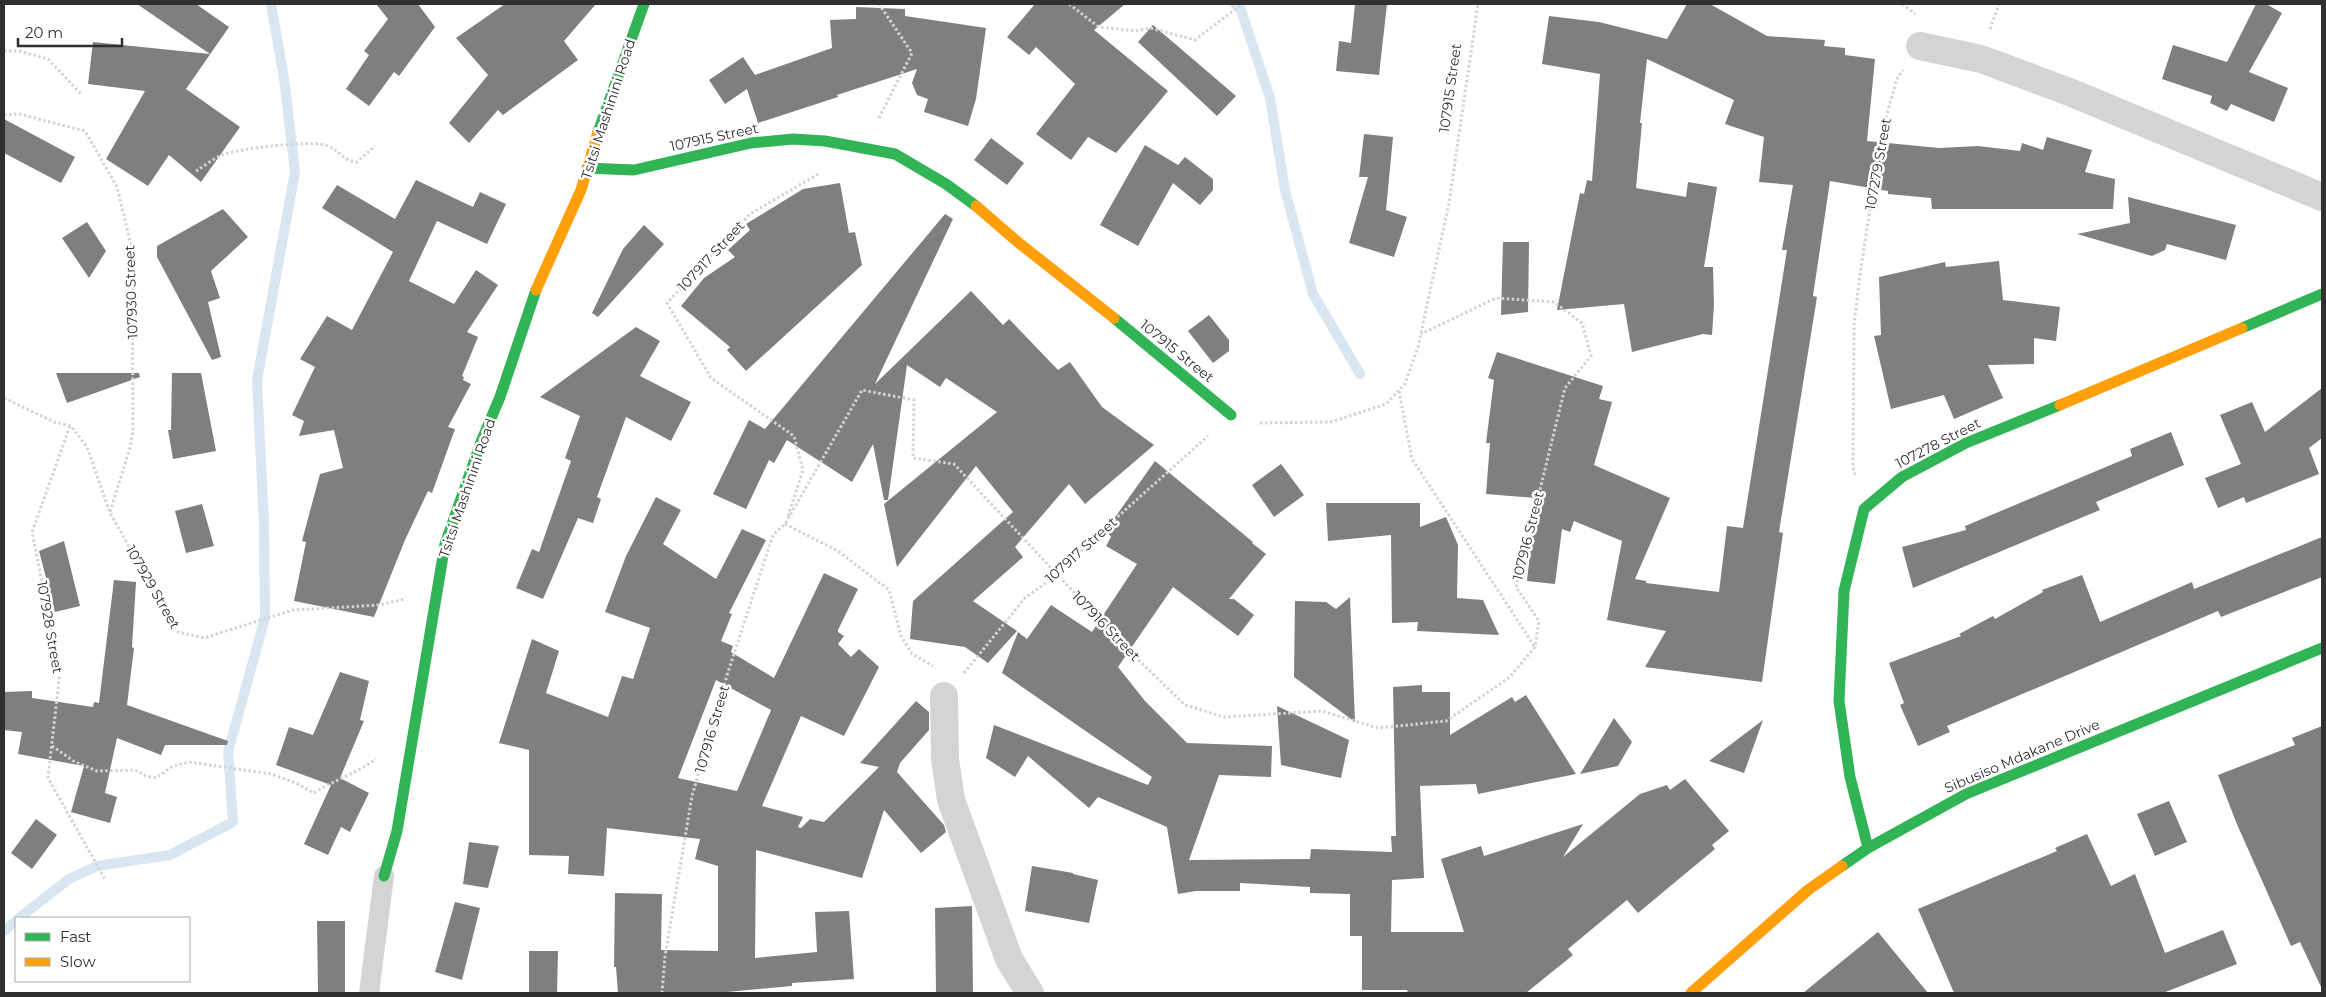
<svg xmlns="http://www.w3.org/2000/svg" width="2326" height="997" viewBox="0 0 2326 997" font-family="Montserrat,sans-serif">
  <rect width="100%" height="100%" fill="#fff"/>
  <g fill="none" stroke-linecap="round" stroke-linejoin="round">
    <!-- stream -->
    <path stroke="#d9e6f2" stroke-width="10" d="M 1235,4 L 1240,7 L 1270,98 L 1285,190 L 1313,294 L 1360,374
      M 19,918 L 69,879 L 97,866 L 170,855 L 233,822 L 228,752 L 265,618 L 264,525 L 257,380 L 295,172 L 284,78 L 271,4
      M 4,931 L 16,921"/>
  </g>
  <!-- building -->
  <path fill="#7f7f7f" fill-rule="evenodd" d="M 137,4 L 196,4 L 229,27 L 186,89 L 240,127 L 201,182 L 169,155 L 148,186 L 106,159 L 145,91 L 88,84 L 93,42 L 210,54 Z
    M 376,4 L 418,4 L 435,27 L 399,76 L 394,72 L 369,106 L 346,89 L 369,55 L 364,51 L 388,19 Z
    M 505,4 L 596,4 L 564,41 L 578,60 L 503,115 L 498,110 L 469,143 L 449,123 L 488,75 L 456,38 Z
    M 1035,4 L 1125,4 L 1094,30 L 1168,91 L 1116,153 L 1088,137 L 1071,160 L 1036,134 L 1075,84 L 1036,47 L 1029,55 L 1007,37 Z
    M 1355,4 L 1387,4 L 1379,75 L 1336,71 L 1339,41 L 1351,43 Z
    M 1687,4 L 1710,4 L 1767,36 L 1825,40 L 1824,46 L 1845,48 L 1845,55 L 1875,59 L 1867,141 L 1939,148 L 1978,146 L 2020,151 L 2022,143 L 2043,150 L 2047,137 L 2092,150 L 2085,172 L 2115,179 L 2113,209 L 1932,209 L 1931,198 L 1888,194 L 1888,191 L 1830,181 L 1813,296 L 1817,297 L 1779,532 L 1783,533 L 1762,682 L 1645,667 L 1666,631 L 1607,620 L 1622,541 L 1574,521 L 1570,532 L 1562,529 L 1555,584 L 1527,581 L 1536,498 L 1486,494 L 1490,443 L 1486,443 L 1494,380 L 1488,378 L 1497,352 L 1603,386 L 1599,399 L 1612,402 L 1594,465 L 1670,498 L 1635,579 L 1646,581 L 1646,583 L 1719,592 L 1727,526 L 1743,528 L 1787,250 L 1782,250 L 1793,185 L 1759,182 L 1764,137 L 1725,124 L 1734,100 L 1647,59 L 1640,123 L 1642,123 L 1636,188 L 1686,197 L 1688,182 L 1717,187 L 1704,267 L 1713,267 L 1714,304 L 1712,335 L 1703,334 L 1632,352 L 1624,304 L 1557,310 L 1580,193 L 1584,194 L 1587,180 L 1592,181 L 1600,74 L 1542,64 L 1549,16 L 1599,22 L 1667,39 Z
    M 2256,4 L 2266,4 L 2282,13 L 2249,72 L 2288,88 L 2274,122 L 2231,104 L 2227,111 L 2210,103 L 2212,96 L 2162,79 L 2173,45 L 2227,62 Z
    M 856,7 L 905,9 L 905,16 L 986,28 L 976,99 L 968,126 L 924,112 L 928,99 L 917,95 L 912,83 L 917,69 L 837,95 L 838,97 L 758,123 L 747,89 L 725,104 L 709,80 L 743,57 L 755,75 L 832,48 L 830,20 L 856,19 Z
    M 1153,25 L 1236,96 L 1217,116 L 1138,42 Z
    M 4,119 L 75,157 L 61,183 L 4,153 Z
    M 1364,134 L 1393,137 L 1386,210 L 1407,217 L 1394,257 L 1349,243 L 1368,177 L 1359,177 Z
    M 991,138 L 1024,163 L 1007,185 L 974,160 Z
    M 1145,145 L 1178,165 L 1185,157 L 1213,179 L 1213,190 L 1200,205 L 1173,183 L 1138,246 L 1100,225 Z
    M 416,180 L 473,207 L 480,192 L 506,204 L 487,244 L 437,221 L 409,281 L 454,304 L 476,270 L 498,285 L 467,332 L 478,337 L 462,376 L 464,377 L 463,380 L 471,384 L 448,427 L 455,429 L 432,493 L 428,491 L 405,540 L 374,617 L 294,601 L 306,542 L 302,541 L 320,474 L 343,468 L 334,430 L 299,436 L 304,421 L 292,415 L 315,367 L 300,359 L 327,316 L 352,330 L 393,252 L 322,208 L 337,185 L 395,219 Z
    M 840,183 L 849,233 L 855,232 L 862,265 L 746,371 L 727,350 L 730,347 L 681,306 L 704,278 L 735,257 L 728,250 L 750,230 L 746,224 L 803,189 Z
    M 2128,197 L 2236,225 L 2226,260 L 2167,244 L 2165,250 L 2152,256 L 2077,234 L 2130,223 Z
    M 223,209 L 248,237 L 211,271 L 220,298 L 208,302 L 221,357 L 212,360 L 157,257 L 157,246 Z
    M 945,214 L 953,219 L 875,384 L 971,291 L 1003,325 L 1009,319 L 1058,370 L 1070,362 L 1102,407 L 1154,445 L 1085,504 L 1069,484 L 1015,547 L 1023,557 L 973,601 L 1017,631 L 988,663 L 965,647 L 910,639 L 913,601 L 1013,512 L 976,466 L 897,567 L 884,504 L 997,412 L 946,378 L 940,387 L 907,365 L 888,500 L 884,500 L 873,444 L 852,482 L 787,440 L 774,463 L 769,460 L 746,509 L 713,494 L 749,420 L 765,429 Z
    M 87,222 L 106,251 L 89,278 L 62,238 Z
    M 644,225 L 664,244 L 598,317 L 592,313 L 623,249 Z
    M 1503,242 L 1529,242 L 1528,312 L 1501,315 Z
    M 1999,261 L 2003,300 L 2060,307 L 2056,341 L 2034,338 L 2034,364 L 1988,365 L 2003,398 L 1954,419 L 1944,395 L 1891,409 L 1874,336 L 1881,335 L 1879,277 L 1945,262 L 1946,267 Z
    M 1209,315 L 1229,340 L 1229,351 L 1213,363 L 1188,331 Z
    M 636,327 L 660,341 L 640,376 L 691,402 L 671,441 L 626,417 L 597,497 L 601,499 L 593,523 L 578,518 L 543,599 L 516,588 L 532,549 L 539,552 L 571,461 L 565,458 L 580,416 L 540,397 Z
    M 56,373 L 139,373 L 140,377 L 67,403 Z
    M 172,373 L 201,373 L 216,451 L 173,459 L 168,430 L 171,430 Z
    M 2322,388 L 2322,438 L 2309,448 L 2319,474 L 2246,503 L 2244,497 L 2218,508 L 2205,478 L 2241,464 L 2220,415 L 2252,402 L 2265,432 Z
    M 2171,432 L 2184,465 L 2096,502 L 2100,510 L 1913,588 L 1902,547 L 1966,530 L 1965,526 L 2132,456 L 2130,449 Z
    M 1155,461 L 1253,542 L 1252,543 L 1266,554 L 1229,599 L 1234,599 L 1254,615 L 1238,636 L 1173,587 L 1118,667 L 1145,701 L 1187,743 L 1272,746 L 1271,777 L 1219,775 L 1189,860 L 1310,859 L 1311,849 L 1392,852 L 1391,836 L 1396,836 L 1393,687 L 1422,685 L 1422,692 L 1450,692 L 1450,735 L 1512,697 L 1515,702 L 1526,695 L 1576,774 L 1478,794 L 1476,784 L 1420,786 L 1424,878 L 1392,880 L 1391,932 L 1464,932 L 1441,859 L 1481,846 L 1484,856 L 1583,824 L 1563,857 L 1640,794 L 1667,785 L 1670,790 L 1685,779 L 1729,831 L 1712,845 L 1715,849 L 1638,913 L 1627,900 L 1568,949 L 1573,955 L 1526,993 L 1408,993 L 1407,990 L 1362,990 L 1362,936 L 1350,936 L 1350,894 L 1310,893 L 1310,887 L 1240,883 L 1240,891 L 1196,891 L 1178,894 L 1167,827 L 1098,797 L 1089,808 L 1028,756 L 1015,777 L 986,758 L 994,725 L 1148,785 L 1152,777 L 1002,673 L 1018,632 L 1027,639 L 1051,605 L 1092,632 L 1137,564 L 1106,546 L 1111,537 L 1106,530 Z
    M 1281,464 L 1304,495 L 1274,517 L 1252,485 Z
    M 656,497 L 681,510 L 663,544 L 716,579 L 742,529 L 766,540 L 729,613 L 732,614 L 721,641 L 733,646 L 731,652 L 774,678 L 824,573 L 858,589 L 838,630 L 838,632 L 844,636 L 838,644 L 851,657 L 859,649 L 879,667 L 844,736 L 801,716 L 762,806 L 803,817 L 798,827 L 801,828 L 810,819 L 824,822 L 879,767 L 860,763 L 916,701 L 929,712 L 929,730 L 900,763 L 897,772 L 944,825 L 946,832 L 921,853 L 884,810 L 862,878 L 756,850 L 755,958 L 817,952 L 815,912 L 849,911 L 854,979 L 792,983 L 792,986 L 717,993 L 618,993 L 616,967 L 614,967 L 615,893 L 662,894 L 661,950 L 718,951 L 718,866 L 695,859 L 700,839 L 607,828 L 604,876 L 568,874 L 569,856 L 529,855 L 529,750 L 499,743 L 532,639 L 559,651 L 546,693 L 608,717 L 622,676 L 633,679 L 650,628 L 605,612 L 626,556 ZM 716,680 L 771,710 L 737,791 L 678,778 Z
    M 1326,503 L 1420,503 L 1420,527 L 1446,517 L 1458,545 L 1457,598 L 1483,600 L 1499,635 L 1417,631 L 1418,622 L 1392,623 L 1391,535 L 1328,541 Z
    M 202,504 L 214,546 L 186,553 L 175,511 Z
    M 2322,537 L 2322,577 L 2221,617 L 2218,611 L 1947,726 L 1950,732 L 1918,746 L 1900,705 L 1904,703 L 1889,663 L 1961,636 L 1959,634 L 1993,616 L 1995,619 L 2043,592 L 2042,590 L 2082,575 L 2100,622 L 2192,582 L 2194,589 Z
    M 64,541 L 80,606 L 55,612 L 39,551 Z
    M 114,580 L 136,582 L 132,647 L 134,648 L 127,705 L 228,741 L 227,745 L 165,745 L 161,755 L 117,738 L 105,793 L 117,797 L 110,823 L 71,812 L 84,766 L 18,754 L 22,732 L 4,730 L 4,692 L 32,691 L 32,698 L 93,707 L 94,702 L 99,703 Z
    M 1350,597 L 1355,722 L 1294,677 L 1295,601 L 1326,602 L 1336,609 Z
    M 340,672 L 369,681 L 360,720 L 364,721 L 340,778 L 369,793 L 350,832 L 341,827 L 328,855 L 304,844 L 331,785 L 276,765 L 289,727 L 313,735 Z
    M 1277,706 L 1349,740 L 1341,778 L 1281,765 Z
    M 1614,718 L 1632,742 L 1618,766 L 1580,774 Z
    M 1763,720 L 1744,773 L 1709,761 Z
    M 2322,726 L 2322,989 L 2300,942 L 2291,946 L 2236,822 L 2218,775 L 2295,745 L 2292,738 Z
    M 2169,801 L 2187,842 L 2155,856 L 2137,814 Z
    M 36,819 L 57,835 L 32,869 L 11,853 Z
    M 2087,834 L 2111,886 L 2135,874 L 2165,953 L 2223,930 L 2237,964 L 2163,993 L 1954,993 L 1918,909 L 2057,851 L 2055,848 Z
    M 469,842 L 499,846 L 488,888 L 463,884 Z
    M 1032,866 L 1073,873 L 1073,874 L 1098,880 L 1089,923 L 1025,911 Z
    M 455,902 L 480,908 L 462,980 L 435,972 Z
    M 972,906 L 973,993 L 936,993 L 935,908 Z
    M 317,921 L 345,921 L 345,993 L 318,993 Z
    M 1878,932 L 1928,993 L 1803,993 Z
    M 529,951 L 558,951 L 557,993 L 529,993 Z"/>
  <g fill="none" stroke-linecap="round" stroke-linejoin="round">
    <!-- path -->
    <path stroke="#d4d4d4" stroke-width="3" stroke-dasharray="2.5 2.5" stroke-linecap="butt" d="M 1069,4 L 1099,27 L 1136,31 L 1150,28 L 1195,40 L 1242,4
      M 1902,4 L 1915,14
      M 1990,29 L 1999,4
      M 4,51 L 19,51 L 48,59 L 81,94
      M 4,115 L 19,114 L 85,131 L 117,187 L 132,249 L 133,431 L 130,448 L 110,512
      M 879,118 L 912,53 L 879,4
      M 196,171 C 204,166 213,159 222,155 C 237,149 314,139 328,146 C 340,151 343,161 357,162 L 375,146
      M 1399,391 L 1412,459 L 1535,647
      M 4,398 L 54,422 L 71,426 L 87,447 L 110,513 L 178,632 L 204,638 L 293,610 L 380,605 L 405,599
      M 1260,423 L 1331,422 L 1386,404 L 1405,384 L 1418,347 L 1449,203 L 1478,4
      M 70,426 L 32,532 L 60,671 L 48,778 L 106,881
      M 1855,475 L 1853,466 L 1854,325 L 1860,274 L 1882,131 L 1897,79 L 1903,70
      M 788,516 L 803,470 L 794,436 L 711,378 L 667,303 L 750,214 L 820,173
      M 785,524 L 838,551 L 889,590 L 901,636 L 912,654 L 933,666
      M 964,673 L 1025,598 L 1057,575 L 1104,529 L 1208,436
      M 52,746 L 75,762 L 97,771 L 135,770 L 146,776 L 156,778 L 173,766 L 189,762 L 271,774 L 296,783 L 314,793 C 334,780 357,773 376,759
      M 662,993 L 665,956 L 692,796 L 728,672 L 773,535 L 785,524 L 862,390 L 914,400 L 913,458 L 954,464 L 1123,645 L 1185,705 L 1224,717 L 1322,711 L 1378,728 L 1446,721 L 1510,677 L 1535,647 L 1539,621 L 1516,587 L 1565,388 L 1591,356 L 1582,323 L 1554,302 L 1496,298 L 1421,334"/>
    <!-- lane -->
    <path stroke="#d4d4d4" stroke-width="20" d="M 369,993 L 384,876"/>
    <!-- street -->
    <path stroke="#d4d4d4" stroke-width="28" d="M 1920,46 L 1981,59 L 2072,93 L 2322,197
      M 944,696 L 945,759 L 951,800 L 1009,959 L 1030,993"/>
    <!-- fast -->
    <path stroke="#30b455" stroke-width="11" d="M 598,132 L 644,4
      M 587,168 L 634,170 L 751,143 L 793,139 L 825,141 L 895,154 L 946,184 L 976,206
      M 1114,318 L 1231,415
      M 2242,328 L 2322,294
      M 1868,848 L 1850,777 L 1839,701 L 1844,591 L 1864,509 L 1902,477 L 1966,443 L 2060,405
      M 1842,866 L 1868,848 L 1966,794 L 2322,648
      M 384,876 L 397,831 L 445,544 L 481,442 L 500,397 L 536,290"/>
    <!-- slow -->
    <path stroke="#ff9f0a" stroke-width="11" d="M 976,206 L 1019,243 L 1114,318
      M 536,290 L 581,190 L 598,132
      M 2060,405 L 2242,328
      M 1691,993 L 1808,890 L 1842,866"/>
  </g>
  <g text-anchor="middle" stroke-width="5" stroke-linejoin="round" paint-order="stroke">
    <!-- street labels -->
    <g font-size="14" fill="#303030" stroke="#fff">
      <text transform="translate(1450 88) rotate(-82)" y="5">107915 Street</text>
      <text transform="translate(608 109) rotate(-72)" y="5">Tsitsi Mashinini Road</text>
      <text transform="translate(714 137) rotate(-12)" y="5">107915 Street</text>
      <text transform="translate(1878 164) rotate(-80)" y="5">107279 Street</text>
      <text transform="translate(711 256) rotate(-47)" y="5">107917 Street</text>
      <text transform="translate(131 292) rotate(-92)" y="5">107930 Street</text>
      <text transform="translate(1177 351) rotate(39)" y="5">107915 Street</text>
      <text transform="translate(1938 443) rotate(-27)" y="5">107278 Street</text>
      <text transform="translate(467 488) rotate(-71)" y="5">Tsitsi Mashinini Road</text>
      <text transform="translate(1528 536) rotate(-76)" y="5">107916 Street</text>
      <text transform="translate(1081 550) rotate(-42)" y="5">107917 Street</text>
      <text transform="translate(153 587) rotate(60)" y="5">107929 Street</text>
      <text transform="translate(1106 626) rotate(46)" y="5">107916 Street</text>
      <text transform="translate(50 627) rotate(80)" y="5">107928 Street</text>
      <text transform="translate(712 729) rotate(-74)" y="5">107916 Street</text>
      <text transform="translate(2022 756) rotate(-23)" y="5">Sibusiso Mdakane Drive</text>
    </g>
  </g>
  <!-- border -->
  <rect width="2326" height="997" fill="none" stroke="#303030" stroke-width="10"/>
  <!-- legend -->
  <rect x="15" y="917" width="175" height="65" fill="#ffffff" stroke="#acacac"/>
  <rect x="25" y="933" width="25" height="8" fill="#30b455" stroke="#acacac"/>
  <text x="60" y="942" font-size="15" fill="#303030">Fast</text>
  <rect x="25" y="958" width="25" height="8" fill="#ff9f0a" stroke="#acacac"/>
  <text x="60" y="967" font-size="15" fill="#303030">Slow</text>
  <!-- scale -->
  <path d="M18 38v8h104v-8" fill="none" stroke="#303030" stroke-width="2.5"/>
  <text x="25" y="38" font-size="15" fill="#303030" stroke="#ffffff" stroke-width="4" paint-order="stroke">20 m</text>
</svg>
